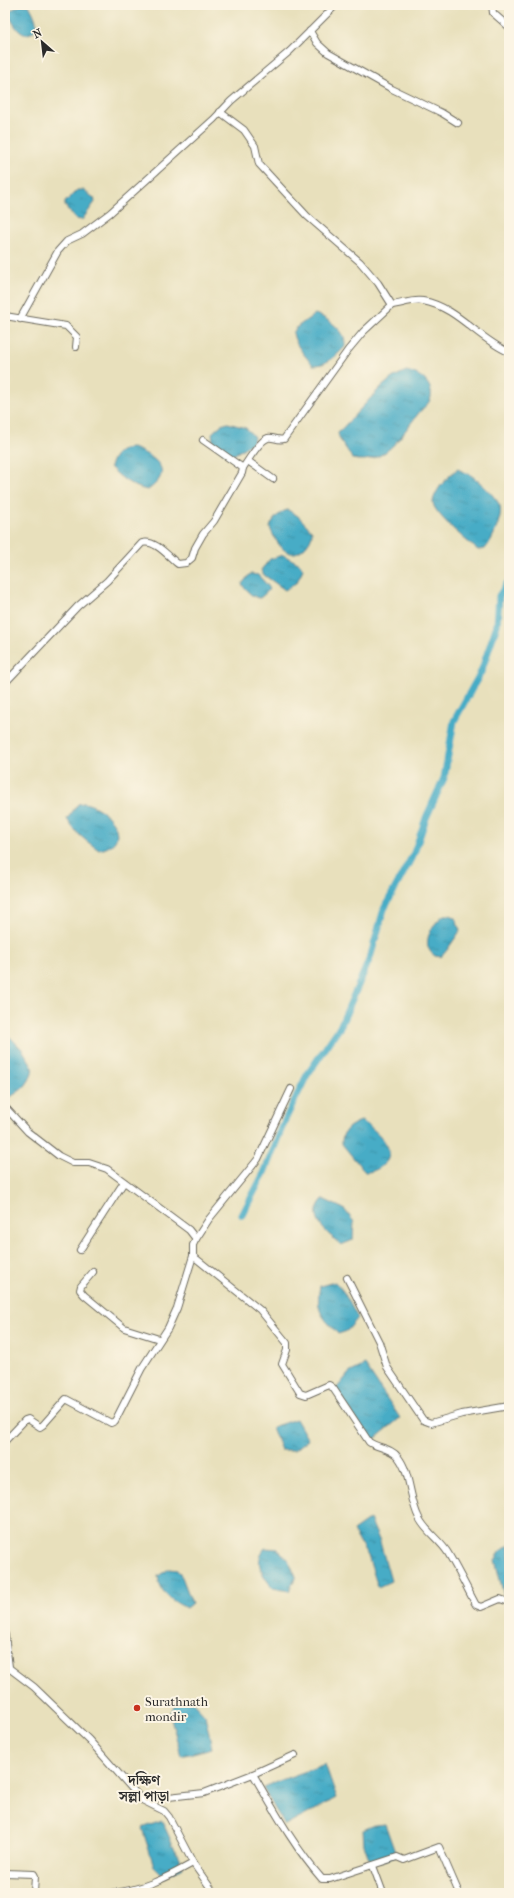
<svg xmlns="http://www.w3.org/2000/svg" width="514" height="1898" viewBox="0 0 514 1898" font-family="'IM FELL French Canon','Noto Serif Bengali',serif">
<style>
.water{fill:url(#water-ripples);stroke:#396c78}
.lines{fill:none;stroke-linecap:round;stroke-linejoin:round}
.canal{stroke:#47acc6;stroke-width:7}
.street-casing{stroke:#6d6a5e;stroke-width:8}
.street{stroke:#fff;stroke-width:6}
.poi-dot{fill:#c8321e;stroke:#fcf5e5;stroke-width:1.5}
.labels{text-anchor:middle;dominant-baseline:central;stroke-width:4;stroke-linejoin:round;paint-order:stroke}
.poi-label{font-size:13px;fill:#2b2b2b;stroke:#fcf5e5;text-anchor:start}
.neighbourhood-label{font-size:14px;font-weight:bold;fill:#2b2b2b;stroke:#fcf5e5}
</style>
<defs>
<pattern id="water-ripples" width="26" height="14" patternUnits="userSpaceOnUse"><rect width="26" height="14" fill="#47acc6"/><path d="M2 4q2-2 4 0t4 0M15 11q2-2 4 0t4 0" fill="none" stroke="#3b8ca1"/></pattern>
</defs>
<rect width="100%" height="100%" fill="#fcf5e5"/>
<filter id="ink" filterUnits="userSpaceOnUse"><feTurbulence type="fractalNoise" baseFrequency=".025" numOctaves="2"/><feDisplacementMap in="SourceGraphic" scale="8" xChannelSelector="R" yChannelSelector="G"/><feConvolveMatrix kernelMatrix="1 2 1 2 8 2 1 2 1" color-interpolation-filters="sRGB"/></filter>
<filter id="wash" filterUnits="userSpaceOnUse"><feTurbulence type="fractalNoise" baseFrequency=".012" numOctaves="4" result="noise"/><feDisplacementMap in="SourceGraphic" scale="16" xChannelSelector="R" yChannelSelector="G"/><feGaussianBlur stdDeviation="0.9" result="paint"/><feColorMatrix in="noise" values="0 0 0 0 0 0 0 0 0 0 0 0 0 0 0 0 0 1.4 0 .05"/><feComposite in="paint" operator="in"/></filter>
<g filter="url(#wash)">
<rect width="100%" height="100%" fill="#e8e0bc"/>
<g class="water">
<path d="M 21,5 L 29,5 C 33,13 42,27 31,33 C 28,34 25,35 22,33 C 15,29 11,18 7,12 Z"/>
<polygon points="77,190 83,190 94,198 95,202 82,220 76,219 65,206 65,202"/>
<path d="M 315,314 C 325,317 340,327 344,337 C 345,339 345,344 345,347 C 336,356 326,366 313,365 C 305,356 295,345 293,333 L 297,327 Z"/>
<path d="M 406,371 C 418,373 433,382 431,397 C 430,404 422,408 418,414 C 400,436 386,466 352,459 C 349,450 339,442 338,433 L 379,389 L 392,378 Z"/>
<polygon points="228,423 246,428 254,437 253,442 232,456 226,455 213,443 212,433 221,425"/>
<path d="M 133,448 C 155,457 176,470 148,490 C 134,488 119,477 110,467 C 113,455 120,448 133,448 Z"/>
<path d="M 458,469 C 463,472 468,473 472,476 C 479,481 498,499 500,506 C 503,517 492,541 485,549 L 478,550 C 468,542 435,515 433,503 C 433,497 438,489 442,484 C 447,479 452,472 458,469 Z"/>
<path d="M 288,510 L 298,516 L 312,531 C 312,538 310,541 305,547 C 288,564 276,542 270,528 C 271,521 280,511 288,510 Z"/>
<polygon points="283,555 300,564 303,569 297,582 285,590 264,575 261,570 270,559"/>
<path d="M 250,574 L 258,575 L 269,587 L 268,591 L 260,598 C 253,598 245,590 242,584 Z"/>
<path d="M 83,803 C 106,805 137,842 99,850 C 86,841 75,833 67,819 L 78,804 Z"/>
<path d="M 444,915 L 450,915 L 456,919 L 460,931 L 447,950 L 441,957 L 435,956 C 419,945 432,924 444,915 Z"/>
<path d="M 5,1032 L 22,1049 L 33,1067 C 31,1082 24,1089 10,1097 L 5,1093 Z"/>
<path d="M 361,1121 C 374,1128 402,1151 382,1166 C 376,1170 372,1172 365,1172 L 342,1144 C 341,1131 350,1125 361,1121 Z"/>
<path d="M 323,1199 L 344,1209 L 354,1222 L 353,1240 L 341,1245 C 327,1232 306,1219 323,1199 Z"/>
<path d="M 335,1282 L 343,1291 L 358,1318 L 347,1331 L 338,1334 C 322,1316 315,1312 320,1286 Z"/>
<polygon points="365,1365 400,1418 371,1442 336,1389 349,1373"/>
<polygon points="296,1419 308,1440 294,1450 281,1450 272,1427"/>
<polygon points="370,1519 380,1542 391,1581 378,1587 368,1556 353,1531"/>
<polygon points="509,1545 509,1595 504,1596 495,1560 501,1551"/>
<path d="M 265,1548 L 278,1549 L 288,1560 L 296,1576 L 289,1591 L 273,1588 C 263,1576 253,1562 265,1548 Z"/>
<path d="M 169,1569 L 177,1570 L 182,1577 L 192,1603 L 186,1608 C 170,1599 161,1595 158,1576 Z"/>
<polygon points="184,1702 193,1702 205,1715 212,1748 181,1756 170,1714 176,1704"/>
<polygon points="325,1764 337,1798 285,1826 263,1788 265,1786"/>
<polygon points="162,1821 183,1867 165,1877 154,1866 142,1828"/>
<polygon points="385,1824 396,1855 382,1862 370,1861 364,1845 363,1830 375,1825"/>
</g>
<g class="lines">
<polyline class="canal" points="242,1215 264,1173 285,1120 307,1075 340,1027 370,958 384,909 414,853 426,818 444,778 454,721 481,672 497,625 499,596 509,581"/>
</g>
</g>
<g filter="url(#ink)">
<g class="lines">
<defs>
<g id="street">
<polyline points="492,5 493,13 509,27"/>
<polyline points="310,31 317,43 328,53 392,89 442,113 458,123"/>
<path d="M 392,305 C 401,304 414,299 423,301 C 457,307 478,339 509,352"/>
<polyline points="5,316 66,326 77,337 76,347"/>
<polyline points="20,319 58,251 67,241 82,234 110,213 214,119 231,101 290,51 336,5"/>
<polyline points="203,440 243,468"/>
<polyline points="248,461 273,479"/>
<path d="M 5,683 L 78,606 L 107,581 L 142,543 C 155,539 169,557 178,564 L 186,563 L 192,558 L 195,548 L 203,534 L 214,521 L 242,473 L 243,468 C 248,460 260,440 268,438 C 274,437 278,441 284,439 L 348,350 L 363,332 L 392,305 L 378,283 L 360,262 L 307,216 L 259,164 L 255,146 L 244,130 L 220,112"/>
<path d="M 5,1107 L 28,1132 L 59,1156 L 73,1163 L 89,1163 L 107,1169 L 189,1230 L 196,1239 L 193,1245 L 193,1256 L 260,1310 L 287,1343 L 287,1350 L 282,1364 L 300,1393 L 306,1395 L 329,1385 L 333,1388 L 369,1442 C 377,1448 392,1448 398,1457 C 411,1473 409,1499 419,1518 C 426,1532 440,1540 448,1553 C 458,1570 467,1588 476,1605 L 481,1607 L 500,1599 L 509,1602"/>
<polyline points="196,1239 209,1219 258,1159 291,1089"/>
<polyline points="80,1250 124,1182"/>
<polyline points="93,1272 81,1286 80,1290 84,1295 124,1328 159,1339"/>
<polyline points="347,1278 379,1342 387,1367 423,1420 431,1423 462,1414 509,1406"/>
<polyline points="5,1441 25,1420 28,1419 40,1427 43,1425 66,1399 111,1423 115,1421 142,1368 168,1328 177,1308 193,1256"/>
<polyline points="5,1635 9,1667"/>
<polyline points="5,1665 34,1687 89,1740 142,1800 164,1811 169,1817 193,1863 214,1893"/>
<polyline points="253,1774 295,1755"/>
<path d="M 142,1800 L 204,1793 L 253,1774 C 274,1810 294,1847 322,1879 L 330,1879 L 397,1857 L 404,1860 L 439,1847 L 459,1893"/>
<polyline points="373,1866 383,1893"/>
<polyline points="5,1873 34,1874 35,1876 34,1893"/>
<path d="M 110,1893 C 141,1891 166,1878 193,1863"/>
</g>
</defs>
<use href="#street" class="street-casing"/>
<use href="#street" class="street"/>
</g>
</g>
<circle class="poi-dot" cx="137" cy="1708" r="4"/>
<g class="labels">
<g class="poi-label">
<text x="145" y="1701">Surathnath<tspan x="145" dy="15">mondir</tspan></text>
</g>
<g class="neighbourhood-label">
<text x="144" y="1780">দক্ষিণ<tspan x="144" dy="16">সল্লা পাড়া</tspan></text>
</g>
</g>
<rect width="514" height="1898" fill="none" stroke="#fcf5e5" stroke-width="20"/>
<g transform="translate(42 42) rotate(332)" stroke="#fcf5e5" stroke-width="3" paint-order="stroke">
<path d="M0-3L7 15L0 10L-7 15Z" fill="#2b2b2b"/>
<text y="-6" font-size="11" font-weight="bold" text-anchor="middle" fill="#2b2b2b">N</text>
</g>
</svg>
